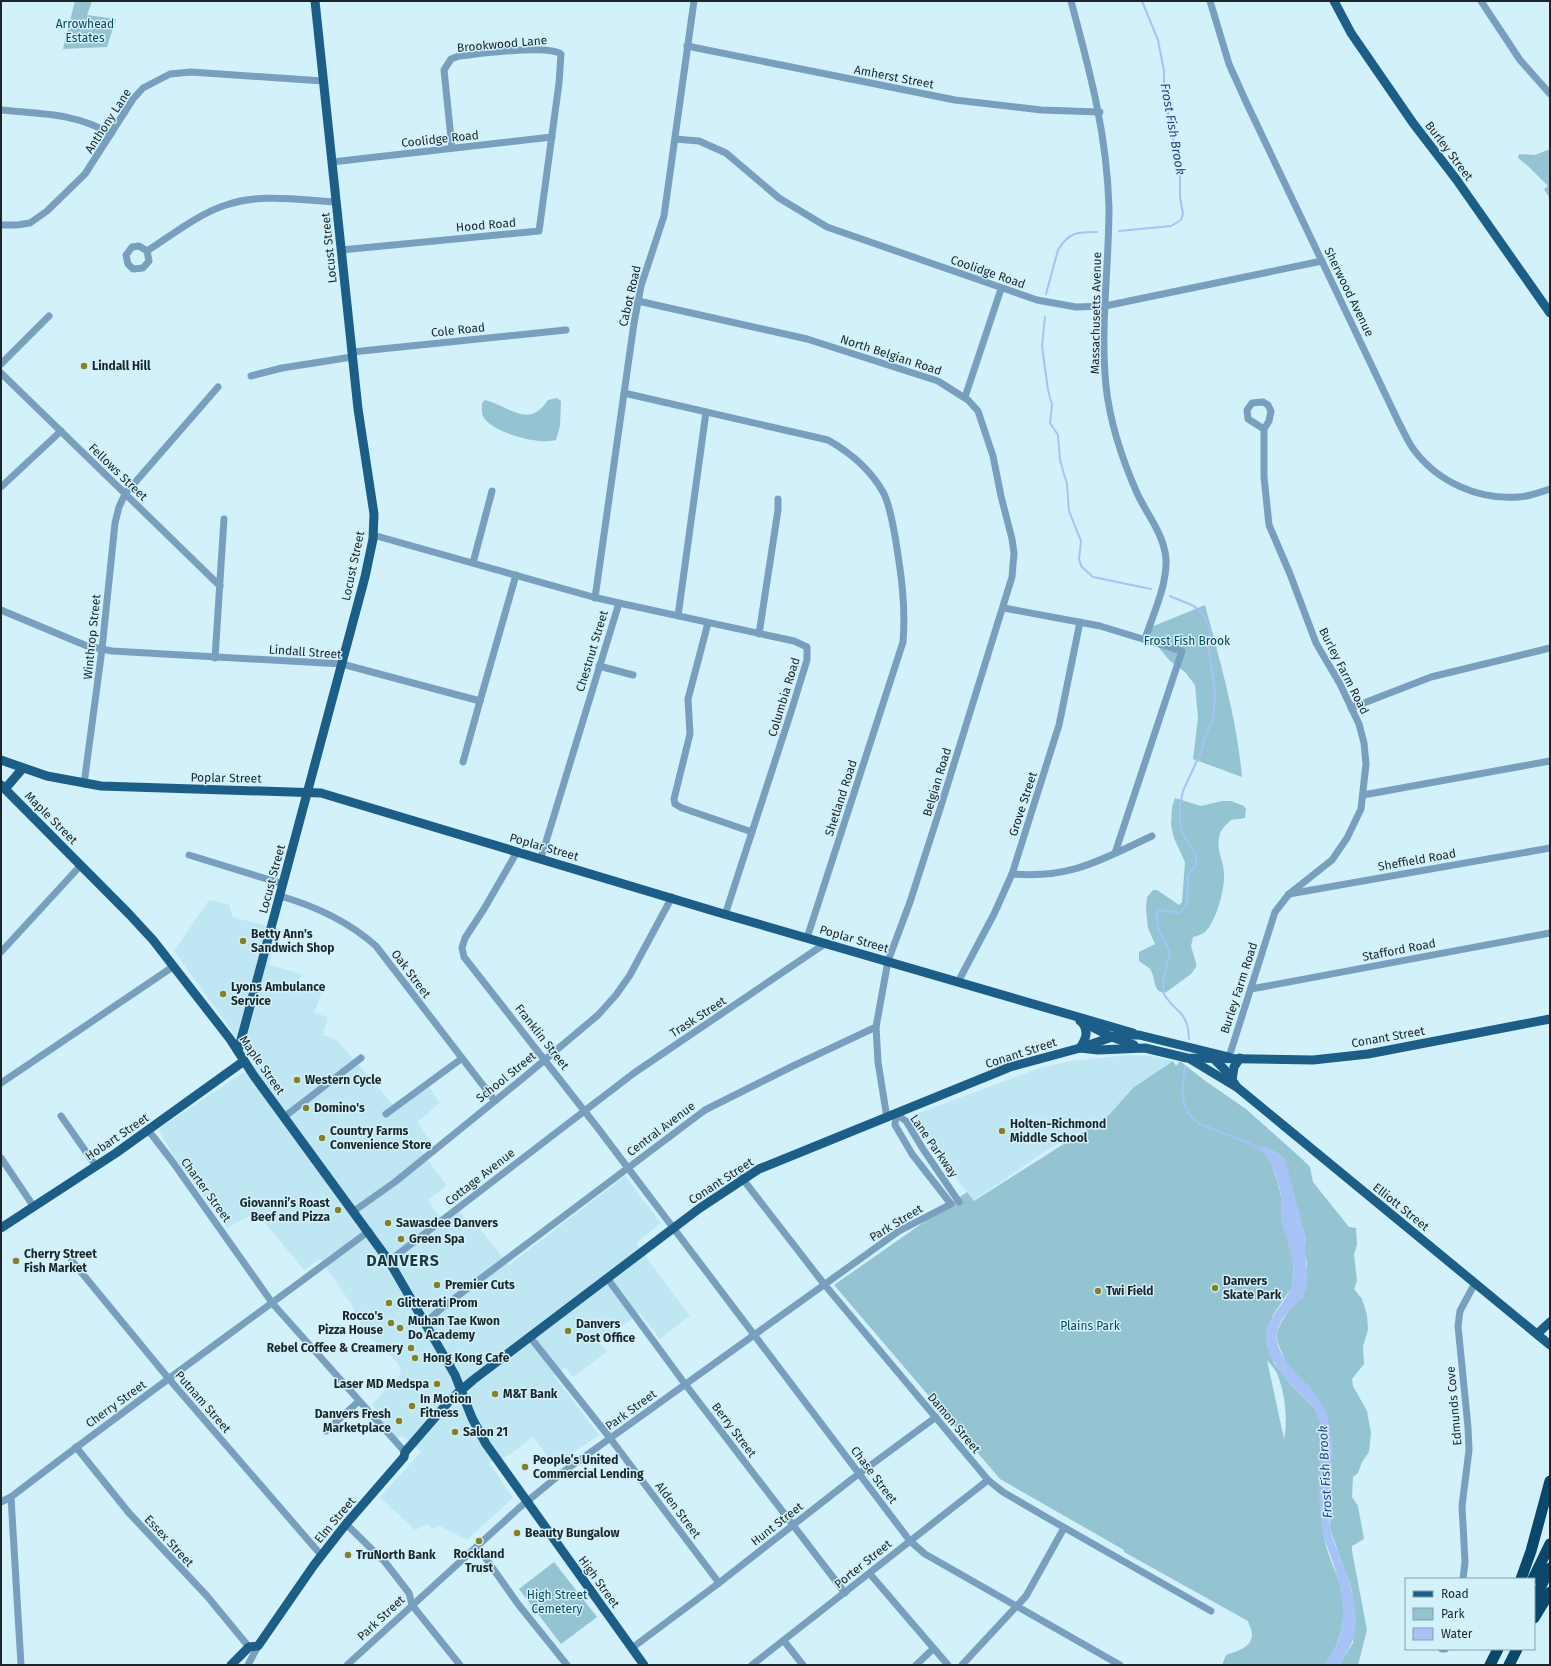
<svg xmlns="http://www.w3.org/2000/svg" width="1551" height="1666" viewBox="0 0 1551 1666" font-family="'Fira Sans',sans-serif">
<style>
.built{fill:#bfe7f3}
.green{fill:#94c3d2;fill-rule:evenodd}
.water{fill:#a7c2f5}
.lines{fill:none;stroke-linecap:round;stroke-linejoin:round}
.stream{stroke:#a7c2f5;stroke-width:2}
.minor{stroke:#78a0be;stroke-width:7}
.major{stroke:#1c5e88;stroke-width:9}
.highway{stroke:#0a476a;stroke-width:11}
.poi-dot{fill:#848129;stroke:#d2f1fb;stroke-width:1.5}
.labels{text-anchor:middle;dominant-baseline:central;stroke-width:3;stroke-linejoin:round;paint-order:stroke}
.park-label{font-size:12px;fill:#094a59;stroke:#d2f1fb}
.street-label{font-size:12px;fill:#1b262a;stroke:#d2f1fb}
.poi-label{font-size:12px;font-weight:bold;fill:#1b262a;stroke:#d2f1fb;text-anchor:start}
.water-label{font-size:13px;font-style:italic;fill:#2b4885;stroke:#d2f1fb}
.district-label{font-size:16px;font-weight:bold;letter-spacing:1px;fill:#1c373e;stroke:#d2f1fb}
</style>
<rect width="100%" height="100%" fill="#d2f1fb"/>
<g class="built">
<polygon points="209,900 229,904 233,917 278,929 269,965 302,974 298,984 322,991 314,1013 328,1017 323,1035 337,1040 395,1107 427,1084 440,1103 417,1122 431,1142 421,1151 447,1186 428,1200 440,1217 444,1219 459,1210 472,1229 475,1223 509,1265 625,1176 661,1223 636,1243 690,1316 660,1339 640,1313 600,1343 607,1352 573,1377 565,1367 554,1376 599,1435 554,1466 533,1437 509,1455 489,1463 513,1498 467,1540 440,1526 432,1529 428,1524 415,1530 380,1497 421,1452 405,1438 401,1436 395,1439 372,1404 399,1376 401,1369 395,1360 364,1332 352,1305 320,1259 304,1270 256,1212 227,1228 177,1161 159,1131 160,1128 256,1064 174,951"/>
<polygon points="1129,1055 1149,1056 1173,1061 1134,1087 1108,1116 1050,1148 973,1201 916,1123 916,1119 919,1113 1039,1068 1070,1061"/>
</g>
<g class="green">
<polygon points="75,1 92,1 87,15 116,19 107,47 63,49"/>
<polygon points="1550,149 1550,199 1544,189 1548,186 1527,165 1518,158 1519,154 1535,155"/>
<path d="M 557,398 L 561,401 L 560,426 L 556,440 C 539,445 494,433 484,418 C 481,413 482,408 482,403 L 485,400 C 510,406 528,430 548,400 Z"/>
<path d="M 1205,605 C 1220,661 1237,719 1242,777 L 1193,759 L 1198,718 L 1195,685 L 1185,672 L 1170,661 L 1144,630 Z"/>
<path d="M 1175,798 L 1201,806 L 1222,801 L 1231,801 L 1244,806 L 1246,809 L 1245,818 L 1231,820 C 1227,824 1221,829 1220,834 C 1215,849 1224,860 1224,874 C 1225,889 1216,922 1205,932 C 1201,935 1197,936 1193,937 L 1191,946 L 1196,963 L 1196,967 L 1191,974 L 1165,993 C 1152,992 1156,977 1150,969 C 1148,966 1142,964 1139,961 L 1139,952 L 1155,944 L 1148,928 L 1146,910 L 1147,897 L 1153,890 L 1157,890 L 1179,905 L 1182,902 L 1185,862 L 1174,838 L 1171,825 L 1172,807 Z"/>
<path d="M 1173,1061 L 1176,1066 L 1180,1061 L 1204,1080 L 1246,1109 L 1301,1158 L 1310,1167 L 1313,1182 L 1349,1227 L 1356,1228 L 1357,1245 L 1354,1254 L 1357,1281 L 1354,1289 L 1362,1299 L 1367,1315 L 1368,1330 L 1363,1346 L 1364,1364 L 1352,1379 L 1353,1386 L 1367,1411 L 1371,1433 L 1369,1452 L 1362,1462 L 1358,1473 L 1353,1477 L 1352,1497 L 1358,1506 L 1364,1539 L 1352,1546 L 1352,1551 L 1367,1630 L 1358,1665 L 1339,1665 L 1353,1643 L 1353,1597 L 1351,1587 L 1330,1529 L 1332,1464 L 1329,1424 L 1310,1388 L 1287,1365 L 1277,1341 L 1277,1331 L 1282,1321 L 1290,1308 L 1303,1297 L 1307,1264 L 1304,1250 L 1306,1240 L 1284,1158 L 1267,1147 L 1261,1149 L 1269,1157 L 1278,1183 L 1282,1200 L 1281,1218 L 1294,1263 L 1292,1287 L 1273,1315 L 1266,1333 L 1267,1346 L 1274,1363 L 1290,1384 L 1315,1409 L 1320,1422 C 1321,1460 1321,1498 1324,1535 C 1326,1550 1332,1563 1337,1576 C 1348,1606 1345,1641 1324,1665 L 1222,1665 L 1226,1655 C 1237,1651 1252,1648 1252,1634 C 1252,1629 1249,1625 1248,1621 L 1124,1552 L 1124,1550 L 1000,1479 L 834,1285 L 967,1192 L 974,1201 L 1108,1116 L 1134,1087 ZM 1267,1360 C 1271,1365 1276,1370 1278,1376 C 1285,1394 1288,1420 1284,1439 Z"/>
<polygon points="554,1562 597,1617 561,1644 519,1589"/>
</g>
<path class="water" d="M 1259,1145 L 1267,1147 L 1285,1159 L 1306,1240 C 1302,1258 1313,1278 1303,1296 C 1300,1300 1295,1304 1292,1307 C 1284,1315 1274,1329 1277,1342 C 1284,1369 1310,1381 1322,1405 C 1342,1441 1326,1489 1330,1528 C 1331,1537 1337,1548 1340,1557 C 1348,1577 1356,1599 1356,1621 C 1356,1639 1348,1651 1339,1665 L 1324,1665 C 1346,1640 1346,1610 1338,1579 C 1333,1559 1323,1541 1321,1520 C 1317,1488 1321,1455 1320,1422 C 1313,1403 1304,1399 1291,1385 C 1283,1377 1270,1357 1267,1347 C 1260,1321 1284,1308 1291,1287 C 1299,1264 1286,1242 1281,1219 C 1280,1214 1282,1207 1282,1201 C 1281,1187 1271,1155 1258,1148 Z"/>
<g class="lines">
<g class="stream">
<polyline points="1119,231 1171,226 1181,220 1183,214 1180,197 1180,165 1175,149 1164,93 1164,71 1158,40 1142,1"/>
<path d="M 1046,294 L 1058,250 C 1069,232 1077,232 1097,232"/>
<polyline points="1045,317 1042,346 1048,390 1052,405 1050,423 1058,435 1060,460 1067,484 1069,511 1081,541 1079,559 1081,566 1093,577 1151,589"/>
<path d="M 1170,596 L 1194,606 L 1204,615 L 1210,631 L 1208,647 L 1215,689 L 1213,720 L 1207,732 L 1201,752 L 1183,791 L 1180,805 L 1180,824 L 1182,832 L 1196,856 L 1196,865 L 1188,875 L 1187,904 L 1180,913 L 1160,910 L 1156,914 L 1159,931 L 1170,953 L 1163,981 L 1164,994 C 1176,1014 1188,1010 1189,1039"/>
<path d="M 1185,1066 C 1182,1089 1178,1110 1200,1124 L 1251,1144 L 1265,1153"/>
</g>
<g class="minor">
<path d="M 1071,1 C 1090,72 1107,134 1109,208 C 1109,267 1100,327 1106,386 C 1110,423 1122,459 1137,493 C 1147,515 1164,534 1166,559 C 1167,586 1153,614 1145,639"/>
<path d="M 1210,1 L 1229,64 L 1247,104 L 1399,423 C 1404,432 1408,442 1414,450 C 1438,482 1478,500 1518,497 C 1528,497 1540,492 1550,489"/>
<polyline points="1481,1 1520,60 1550,94"/>
<polyline points="687,46 955,100 1041,110 1100,112"/>
<path d="M 1,110 C 41,114 76,113 111,134"/>
<polyline points="675,139 699,141 726,153 779,198 827,227 1037,300 1076,307 1105,306 1322,261"/>
<polyline points="332,162 552,137"/>
<polyline points="2,225 17,225 30,223 47,211 85,174 133,99 143,88 170,74 191,72 323,81"/>
<path d="M 341,250 L 539,231 L 559,83 L 561,54 C 547,44 479,54 459,56 L 451,59 L 444,70 L 452,148"/>
<path d="M 147,251 L 149,261 L 143,268 L 133,269 L 128,264 L 126,255 L 132,247 L 139,246 L 147,251 C 172,235 198,214 226,205 C 260,193 301,200 336,202"/>
<polyline points="352,352 566,330"/>
<polyline points="1,364 49,316"/>
<polyline points="1,373 220,586"/>
<polyline points="251,376 282,368 352,357"/>
<path d="M 624,393 L 828,440 C 851,453 870,469 883,492 C 890,505 892,521 895,536 C 901,572 906,606 903,642 L 807,938"/>
<polyline points="965,397 1001,289"/>
<polyline points="1,487 61,431"/>
<polyline points="373,535 593,597 619,603 541,858"/>
<polyline points="473,563 492,491"/>
<polyline points="595,598 634,323 641,286 664,216 694,1"/>
<polyline points="619,603 794,641 807,647 807,660 790,715 725,915"/>
<polyline points="1004,608 1100,626 1182,651 1115,853"/>
<polyline points="1,610 87,646 112,651 342,664 480,701 516,575"/>
<polyline points="678,616 706,412"/>
<polyline points="708,623 688,699 690,734 674,799 675,804 682,808 752,832"/>
<polyline points="759,634 778,510 778,499"/>
<polyline points="215,658 224,519"/>
<polyline points="599,666 633,675"/>
<polyline points="1351,708 1431,677 1550,648"/>
<polyline points="463,762 480,701"/>
<polyline points="84,784 102,649 115,523 119,507 125,494 218,387"/>
<polyline points="1363,795 1550,761"/>
<polyline points="517,852 484,909 465,938 462,948 464,957 597,1127 910,1541 925,1554 1120,1665"/>
<polyline points="189,855 283,884"/>
<path d="M 1012,874 C 1070,879 1101,860 1152,836"/>
<polyline points="1289,894 1550,848"/>
<path d="M 280,896 C 315,906 349,922 376,946 L 495,1101"/>
<polyline points="1,952 81,865"/>
<polyline points="958,982 994,914 1012,874 1059,725 1080,622"/>
<polyline points="1251,989 1550,933"/>
<polyline points="876,1027 878,1062 887,1118"/>
<polyline points="1229,1057 1275,912 1289,894 1332,860 1347,838 1361,809 1366,764 1364,743 1359,724 1340,684 1316,643 1290,574 1269,525 1264,477 1264,429 1269,421 1271,411 1268,405 1263,402 1252,403 1247,410 1248,419 1264,429"/>
<polyline points="1,1083 174,966"/>
<polyline points="386,1114 461,1059"/>
<polyline points="61,1116 96,1166"/>
<polyline points="284,1117 361,1058"/>
<polyline points="147,1131 152,1135 172,1161 273,1304 405,1452"/>
<polyline points="1,1158 34,1207"/>
<polyline points="742,1178 824,1284 988,1480 1003,1492 1051,1520 1211,1611"/>
<polyline points="354,1211 395,1182 522,1079 598,1015 616,995 630,975 672,897"/>
<polyline points="72,1261 169,1379 321,1555"/>
<polyline points="389,1261 634,1073 826,943"/>
<polyline points="607,1278 685,1384 845,1593"/>
<polyline points="426,1322 443,1307 705,1110 793,1066 876,1027 888,961 910,902 940,809 1012,577 1014,553 1012,539 1001,496 993,456 978,411 968,400 938,381 807,339 638,301"/>
<polyline points="530,1337 610,1438 719,1583"/>
<polyline points="326,1431 359,1401"/>
<polyline points="76,1447 129,1513 207,1596 249,1647"/>
<polyline points="1,1502 11,1497"/>
<polyline points="346,1524 385,1562 409,1593 412,1605 460,1665"/>
<polyline points="477,1546 518,1604 567,1665"/>
<polyline points="870,1574 948,1665"/>
<polyline points="1463,1579 1465,1562 1462,1506 1469,1450 1468,1427 1458,1326 1460,1311 1475,1283"/>
<polyline points="784,1641 803,1665"/>
<polyline points="632,1648 719,1583 852,1479 936,1417"/>
<polyline points="1442,1649 1445,1649"/>
<path d="M 21,1665 L 11,1497 C 129,1406 250,1320 369,1231"/>
<polyline points="248,1665 258,1646"/>
<polyline points="347,1665 519,1508 563,1472 899,1231 951,1204 912,1154 895,1125 896,1114 906,1121 923,1149 959,1202"/>
<polyline points="752,1665 988,1480"/>
<polyline points="916,1665 933,1649"/>
<polyline points="962,1665 1026,1596 1064,1528"/>
</g>
<g class="major">
<polyline points="1334,1 1351,33 1413,123 1456,179 1550,313"/>
<polyline points="1,760 47,776 101,786 321,793 717,912 1133,1033"/>
<polyline points="1,785 129,914 153,940 230,1039 254,1076 389,1261 455,1375 472,1418 486,1444 644,1665"/>
<polyline points="5,789 23,768"/>
<polyline points="1080,1021 1112,1037 1134,1045"/>
<polyline points="1080,1048 1098,1050 1145,1048 1187,1058 1313,1060 1368,1054 1550,1019"/>
<path d="M 1080,1048 C 1086,1039 1089,1032 1082,1022"/>
<polyline points="238,1051 365,577 373,539 374,514 358,409 315,1"/>
<polyline points="1211,1056 1225,1070 1237,1087"/>
<polyline points="1190,1059 1238,1088 1550,1345"/>
<polyline points="1232,1080 1234,1067 1240,1058"/>
<polyline points="1,1228 116,1153 244,1061"/>
<polyline points="1537,1334 1550,1322"/>
<polyline points="231,1665 249,1647 258,1646 314,1565 346,1524 404,1457 405,1452 451,1399 473,1380 700,1208 759,1169 1010,1067 1080,1048 1112,1037 1123,1035 1139,1035 1229,1057"/>
</g>
<g class="highway">
<polyline points="1521,1579 1531,1551 1550,1481"/>
<polyline points="1533,1579 1550,1544"/>
<polyline points="1534,1600 1550,1568"/>
<polyline points="1534,1618 1550,1592"/>
<polyline points="1490,1665 1498,1649"/>
<polyline points="1509,1665 1517,1649"/>
</g>
</g>
<g class="poi-dot">
<circle cx="84" cy="366" r="4"/>
<circle cx="243" cy="941" r="4"/>
<circle cx="223" cy="994" r="4"/>
<circle cx="297" cy="1080" r="4"/>
<circle cx="306" cy="1108" r="4"/>
<circle cx="1002" cy="1131" r="4"/>
<circle cx="322" cy="1138" r="4"/>
<circle cx="338" cy="1210" r="4"/>
<circle cx="388" cy="1223" r="4"/>
<circle cx="401" cy="1239" r="4"/>
<circle cx="16" cy="1261" r="4"/>
<circle cx="437" cy="1285" r="4"/>
<circle cx="1215" cy="1288" r="4"/>
<circle cx="1098" cy="1291" r="4"/>
<circle cx="389" cy="1303" r="4"/>
<circle cx="391" cy="1323" r="4"/>
<circle cx="400" cy="1328" r="4"/>
<circle cx="568" cy="1331" r="4"/>
<circle cx="411" cy="1348" r="4"/>
<circle cx="415" cy="1358" r="4"/>
<circle cx="437" cy="1384" r="4"/>
<circle cx="495" cy="1394" r="4"/>
<circle cx="412" cy="1406" r="4"/>
<circle cx="399" cy="1421" r="4"/>
<circle cx="455" cy="1432" r="4"/>
<circle cx="525" cy="1467" r="4"/>
<circle cx="517" cy="1533" r="4"/>
<circle cx="479" cy="1541" r="4"/>
<circle cx="348" cy="1555" r="4"/>
</g>
<g class="labels">
<g class="park-label">
<text x="85" y="24">Arrowhead<tspan x="85" dy="14">Estates</tspan></text>
<text x="1187" y="641">Frost Fish Brook</text>
<text x="1090" y="1326">Plains Park</text>
<text x="557" y="1595">High Street<tspan x="557" dy="14">Cemetery</tspan></text>
</g>
<g class="street-label">
<text transform="translate(502 44) rotate(-5)">Brookwood Lane</text>
<text transform="translate(894 77) rotate(11)">Amherst Street</text>
<text transform="translate(108 121) rotate(-57)">Anthony Lane</text>
<text transform="translate(440 139) rotate(-6)">Coolidge Road</text>
<text transform="translate(1449 151) rotate(53)">Burley Street</text>
<text transform="translate(486 225) rotate(-5)">Hood Road</text>
<text transform="translate(329 248) rotate(-96)">Locust Street</text>
<text transform="translate(988 272) rotate(19)">Coolidge Road</text>
<text transform="translate(1349 292) rotate(64)">Sherwood Avenue</text>
<text transform="translate(630 296) rotate(-77)">Cabot Road</text>
<text transform="translate(1096 313) rotate(-89)">Massachusetts Avenue</text>
<text transform="translate(458 330) rotate(-6)">Cole Road</text>
<text transform="translate(891 355) rotate(18)">North Belgian Road</text>
<text transform="translate(118 472) rotate(44)">Fellows Street</text>
<text transform="translate(353 566) rotate(-78)">Locust Street</text>
<text transform="translate(92 637) rotate(-84)">Winthrop Street</text>
<text transform="translate(592 651) rotate(-73)">Chestnut Street</text>
<text transform="translate(305 652) rotate(4)">Lindall Street</text>
<text transform="translate(1344 671) rotate(63)">Burley Farm Road</text>
<text transform="translate(784 697) rotate(-73)">Columbia Road</text>
<text transform="translate(226 778) rotate(1)">Poplar Street</text>
<text transform="translate(937 782) rotate(-73)">Belgian Road</text>
<text transform="translate(841 798) rotate(-72)">Shetland Road</text>
<text transform="translate(1023 804) rotate(-72)">Grove Street</text>
<text transform="translate(51 818) rotate(45)">Maple Street</text>
<text transform="translate(544 847) rotate(16)">Poplar Street</text>
<text transform="translate(1417 860) rotate(-10)">Sheffield Road</text>
<text transform="translate(272 879) rotate(-75)">Locust Street</text>
<text transform="translate(854 939) rotate(16)">Poplar Street</text>
<text transform="translate(1399 950) rotate(-11)">Stafford Road</text>
<text transform="translate(411 974) rotate(53)">Oak Street</text>
<text transform="translate(1239 988) rotate(-72)">Burley Farm Road</text>
<text transform="translate(698 1017) rotate(-33)">Trask Street</text>
<text transform="translate(542 1037) rotate(52)">Franklin Street</text>
<text transform="translate(1388 1037) rotate(-10)">Conant Street</text>
<text transform="translate(1021 1053) rotate(-18)">Conant Street</text>
<text transform="translate(262 1065) rotate(55)">Maple Street</text>
<text transform="translate(506 1077) rotate(-39)">School Street</text>
<text transform="translate(661 1129) rotate(-37)">Central Avenue</text>
<text transform="translate(117 1137) rotate(-34)">Hobart Street</text>
<text transform="translate(934 1146) rotate(55)">Lane Parkway</text>
<text transform="translate(480 1177) rotate(-38)">Cottage Avenue</text>
<text transform="translate(721 1181) rotate(-33)">Conant Street</text>
<text transform="translate(206 1190) rotate(54)">Charter Street</text>
<text transform="translate(1401 1207) rotate(39)">Elliott Street</text>
<text transform="translate(896 1223) rotate(-31)">Park Street</text>
<text transform="translate(203 1402) rotate(49)">Putnam Street</text>
<text transform="translate(116 1404) rotate(-36)">Cherry Street</text>
<text transform="translate(1454 1406) rotate(-95)">Edmunds Cove</text>
<text transform="translate(631 1410) rotate(-36)">Park Street</text>
<text transform="translate(954 1423) rotate(50)">Damon Street</text>
<text transform="translate(734 1430) rotate(53)">Berry Street</text>
<text transform="translate(874 1475) rotate(53)">Chase Street</text>
<text transform="translate(678 1510) rotate(53)">Alden Street</text>
<text transform="translate(335 1520) rotate(-50)">Elm Street</text>
<text transform="translate(777 1524) rotate(-38)">Hunt Street</text>
<text transform="translate(169 1541) rotate(47)">Essex Street</text>
<text transform="translate(863 1564) rotate(-39)">Porter Street</text>
<text transform="translate(599 1582) rotate(54)">High Street</text>
<text transform="translate(381 1618) rotate(-43)">Park Street</text>
</g>
<g class="poi-label">
<text x="92" y="366">Lindall Hill</text>
<text x="251" y="934">Betty Ann's<tspan x="251" dy="14">Sandwich Shop</tspan></text>
<text x="231" y="987">Lyons Ambulance<tspan x="231" dy="14">Service</tspan></text>
<text x="305" y="1080">Western Cycle</text>
<text x="314" y="1108">Domino's</text>
<text x="1010" y="1124">Holten-Richmond<tspan x="1010" dy="14">Middle School</tspan></text>
<text x="330" y="1131">Country Farms<tspan x="330" dy="14">Convenience Store</tspan></text>
<text x="330" y="1203" text-anchor="end">Giovanni’s Roast<tspan x="330" dy="14">Beef and Pizza</tspan></text>
<text x="396" y="1223">Sawasdee Danvers</text>
<text x="409" y="1239">Green Spa</text>
<text x="24" y="1254">Cherry Street<tspan x="24" dy="14">Fish Market</tspan></text>
<text x="1223" y="1281">Danvers<tspan x="1223" dy="14">Skate Park</tspan></text>
<text x="445" y="1285">Premier Cuts</text>
<text x="1106" y="1291">Twi Field</text>
<text x="397" y="1303">Glitterati Prom</text>
<text x="383" y="1316" text-anchor="end">Rocco's<tspan x="383" dy="14">Pizza House</tspan></text>
<text x="408" y="1321">Muhan Tae Kwon<tspan x="408" dy="14">Do Academy</tspan></text>
<text x="576" y="1324">Danvers<tspan x="576" dy="14">Post Office</tspan></text>
<text x="403" y="1348" text-anchor="end">Rebel Coffee &amp; Creamery</text>
<text x="423" y="1358">Hong Kong Cafe</text>
<text x="429" y="1384" text-anchor="end">Laser MD Medspa</text>
<text x="503" y="1394">M&amp;T Bank</text>
<text x="420" y="1399">In Motion<tspan x="420" dy="14">Fitness</tspan></text>
<text x="391" y="1414" text-anchor="end">Danvers Fresh<tspan x="391" dy="14">Marketplace</tspan></text>
<text x="463" y="1432">Salon 21</text>
<text x="533" y="1460">People’s United<tspan x="533" dy="14">Commercial Lending</tspan></text>
<text x="525" y="1533">Beauty Bungalow</text>
<text x="479" y="1554" text-anchor="middle">Rockland<tspan x="479" dy="14">Trust</tspan></text>
<text x="356" y="1555">TruNorth Bank</text>
</g>
<g class="water-label">
<text transform="translate(1173 129) rotate(80)">Frost Fish Brook</text>
<text transform="translate(1325 1472) rotate(-93)">Frost Fish Brook</text>
</g>
<g class="district-label">
<text x="403" y="1260">DANVERS</text>
</g>
</g>
<rect width="1551" height="1666" fill="none" stroke="#1b262a" stroke-width="4"/>
<rect x="1405" y="1578" width="130" height="72" fill="#d2f1fb" stroke="#89a0a7"/>
<rect x="1413" y="1591" width="20" height="6" fill="#1c5e88" stroke="#89a0a7"/>
<text x="1441" y="1598" font-size="12" fill="#1b262a">Road</text>
<rect x="1413" y="1608" width="20" height="12" fill="#94c3d2" stroke="#89a0a7"/>
<text x="1441" y="1618" font-size="12" fill="#1b262a">Park</text>
<rect x="1413" y="1628" width="20" height="12" fill="#a7c2f5" stroke="#89a0a7"/>
<text x="1441" y="1638" font-size="12" fill="#1b262a">Water</text>
</svg>
